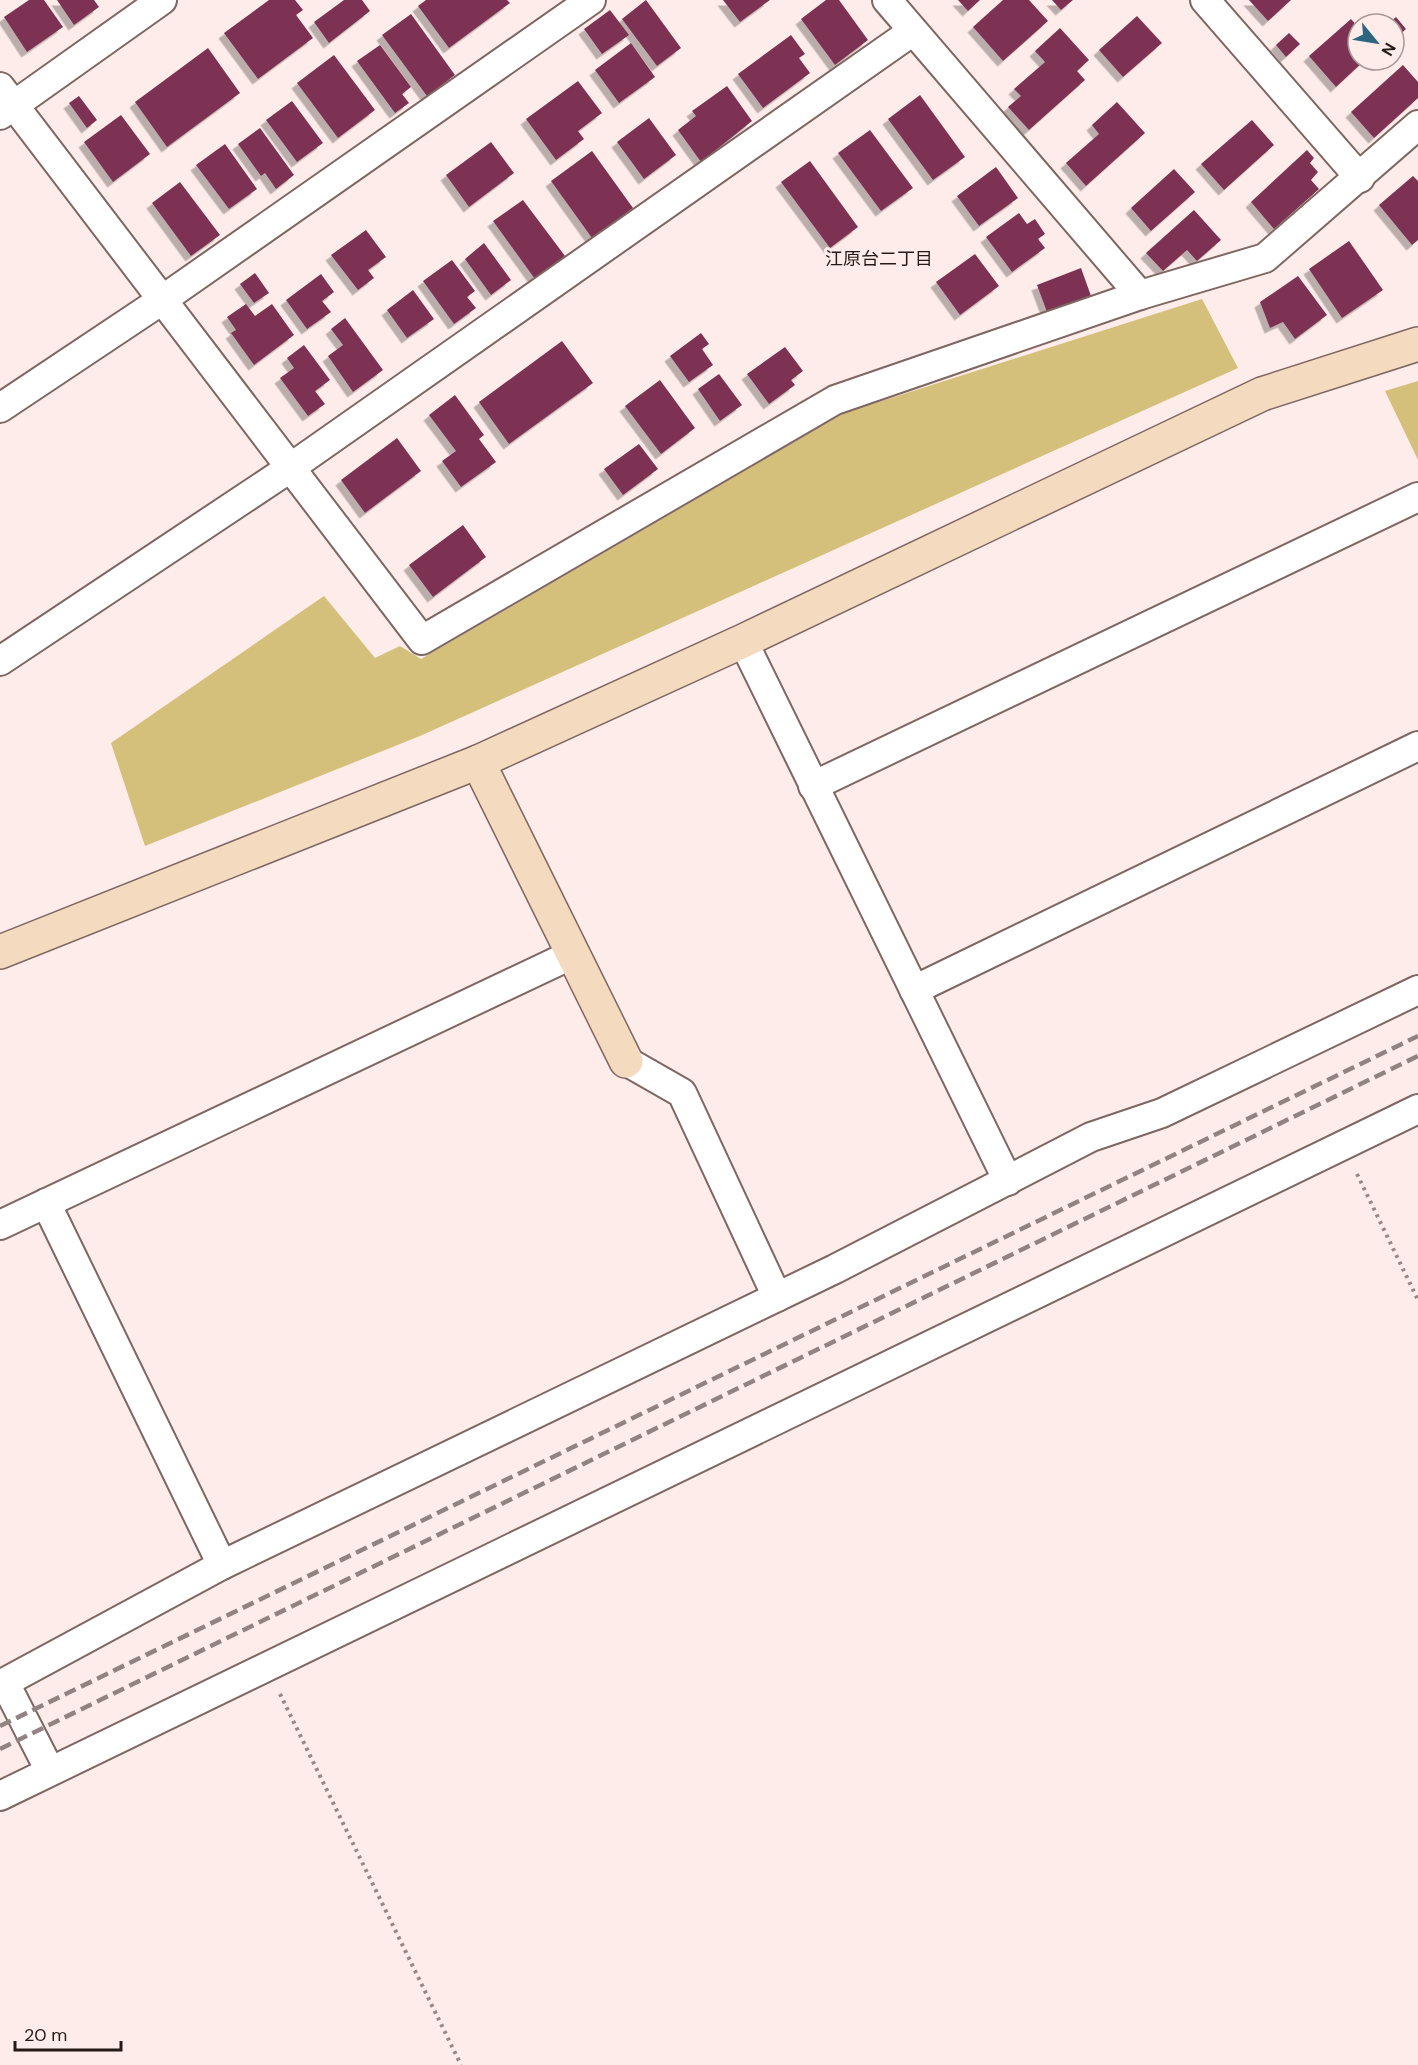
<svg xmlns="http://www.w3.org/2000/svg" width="1418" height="2065" viewBox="0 0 1418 2065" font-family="'DM Sans','Noto Sans JP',sans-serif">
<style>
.green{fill:#d5c07b}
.building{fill:#7d3252;filter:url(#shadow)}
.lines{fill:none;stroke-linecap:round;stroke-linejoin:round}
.street-casing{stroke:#7e6662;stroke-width:32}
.secondary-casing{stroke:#7e6662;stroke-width:36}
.path{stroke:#958885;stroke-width:4;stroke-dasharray:3 4.5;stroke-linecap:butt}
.street{stroke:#fff;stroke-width:28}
.secondary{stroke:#f4dabf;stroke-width:33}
.rail{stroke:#908381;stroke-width:4.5;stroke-dasharray:12 6;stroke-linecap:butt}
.labels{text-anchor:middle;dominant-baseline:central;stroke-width:6;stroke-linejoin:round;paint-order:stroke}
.neighbourhood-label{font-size:18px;fill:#241b19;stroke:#fdece9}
</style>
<defs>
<filter id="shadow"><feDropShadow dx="-5.5" dy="5.5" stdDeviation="0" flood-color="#0004"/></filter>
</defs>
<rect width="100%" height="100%" fill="#fdece9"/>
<g class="green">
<polygon points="1202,299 1238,368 420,736 145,846 111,743 324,596 375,658 400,646 421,659 844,413"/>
<polygon points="1418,381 1418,460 1385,391"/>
</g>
<g class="building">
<polygon points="29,0 44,0 63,27 27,52 4,17"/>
<polygon points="57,0 94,0 99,7 74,25"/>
<polygon points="269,0 295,0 303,10 296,15 313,38 258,79 224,33"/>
<polygon points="344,0 362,0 370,11 329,43 314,22"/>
<polygon points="426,0 507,0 510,3 449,48 418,6"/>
<polygon points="646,0 681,48 657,66 622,19"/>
<polygon points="723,0 770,0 740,22"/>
<polygon points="826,0 839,0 868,40 835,65 801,19"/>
<polygon points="958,0 980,0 968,11"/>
<polygon points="1003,0 1029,0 1048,21 1003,61 973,27"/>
<polygon points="1052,0 1073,0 1061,10"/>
<polygon points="1249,0 1291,0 1268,21"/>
<polygon points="610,10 629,35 602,54 584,29"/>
<polygon points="411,14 455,75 427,96 382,35"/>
<polygon points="1137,16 1162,43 1123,77 1099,50"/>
<polygon points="1396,17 1406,29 1394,40 1394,24 1388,24"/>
<polygon points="1351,19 1358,27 1358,60 1365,60 1336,87 1309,56"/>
<polygon points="1060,28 1089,60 1077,71 1085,80 1029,130 1008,107 1021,96 1014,89 1045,62 1035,51"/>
<polygon points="1289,33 1300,44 1286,57 1276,45"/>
<polygon points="791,35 805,54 799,58 810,73 763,108 738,74"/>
<polygon points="631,43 655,77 619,103 595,70"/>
<polygon points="380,45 411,87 402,94 409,103 395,113 357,61"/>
<polygon points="208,48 240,93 167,147 135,102"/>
<polygon points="334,55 375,110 338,138 297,83"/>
<polygon points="1403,65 1418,82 1418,98 1374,138 1351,112"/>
<polygon points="578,81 602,113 578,131 584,139 556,160 526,119"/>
<polygon points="727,86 752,121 701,162 678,130 696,116 692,111"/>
<polygon points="920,95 965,157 933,180 888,119"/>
<polygon points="79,96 97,120 87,128 69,103"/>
<polygon points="292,101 323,143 297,162 266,120"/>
<polygon points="1117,102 1145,133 1086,186 1066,163 1099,134 1092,125"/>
<polygon points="121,115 150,154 113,182 84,142"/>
<polygon points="649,118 676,155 644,179 617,142"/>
<polygon points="1252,120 1274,145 1224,190 1201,164"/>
<polygon points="260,128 294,175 276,189 265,173 261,176 238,144"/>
<polygon points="870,130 913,188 881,211 838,153"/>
<polygon points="491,142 514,173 469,207 446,175"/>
<polygon points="225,144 257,189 229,209 196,165"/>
<polygon points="1307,150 1314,158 1310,163 1318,172 1311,180 1319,189 1274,229 1251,202"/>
<polygon points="592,151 633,208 592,238 551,181"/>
<polygon points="810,161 858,227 830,248 781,182"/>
<polygon points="996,167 1018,198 979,226 957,196"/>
<polygon points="1174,169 1195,192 1151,231 1131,208"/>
<polygon points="1413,176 1418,181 1418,240 1412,245 1379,205"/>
<polygon points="180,182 220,235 191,256 152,203"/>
<polygon points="523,200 565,256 535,279 493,221"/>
<polygon points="1194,210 1221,240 1197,261 1187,250 1163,271 1146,253"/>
<polygon points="1019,213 1027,224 1035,219 1045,234 1038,239 1045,248 1012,272 986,237"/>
<polygon points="366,230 386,257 368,270 374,278 358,290 331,255"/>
<polygon points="1349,241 1383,290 1342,318 1309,269"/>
<polygon points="484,243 511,280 491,295 465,259"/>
<polygon points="975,254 999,286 960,315 936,282"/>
<polygon points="452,260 475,291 467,297 476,308 454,324 423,281"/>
<polygon points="1081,268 1091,296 1047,312 1037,285"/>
<polygon points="255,273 269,293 254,303 240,284"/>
<polygon points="321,274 334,292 322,301 331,312 307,329 286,300"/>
<polygon points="1298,276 1327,315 1295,339 1283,322 1270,328 1260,302"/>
<polygon points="413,290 434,319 407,338 387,310"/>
<polygon points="246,304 255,316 272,304 294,335 254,365 231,333 236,330 227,317"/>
<polygon points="345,318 383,370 353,392 328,356 343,345 331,329"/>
<polygon points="701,333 709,344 702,349 713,365 689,382 670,356"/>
<polygon points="562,341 593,383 509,444 479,402"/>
<polygon points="304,345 330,380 315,391 325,404 308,416 280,378 294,368 287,358"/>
<polygon points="785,347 803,371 791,380 795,385 769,404 747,374"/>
<polygon points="719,374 742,405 720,421 698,389"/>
<polygon points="660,380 695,428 661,454 625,406"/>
<polygon points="455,395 484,435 479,439 496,462 461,487 442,461 456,451 429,415"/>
<polygon points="397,438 421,471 365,513 341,480"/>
<polygon points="639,444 658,469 623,495 604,469"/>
<polygon points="463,525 486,557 433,597 409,565"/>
</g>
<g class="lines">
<defs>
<g id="street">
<polyline points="887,0 1140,295"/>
<polyline points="1205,0 1360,178"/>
<polyline points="0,87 422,640 835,400 1140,295 1265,258 1418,125"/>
<polyline points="0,115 162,0"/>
<polyline points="0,408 162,300 591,0"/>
<polyline points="743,641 1008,1181"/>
<polyline points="0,661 290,468 913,31"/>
<polyline points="813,786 1418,497"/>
<polyline points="914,990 1418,746"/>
<polyline points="626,1061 682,1093 777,1297"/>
<polyline points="46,1203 222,1565"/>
<polyline points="0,1225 573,954"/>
<polyline points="5,1683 50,1771"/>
<polyline points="0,1685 222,1565 835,1269 1091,1137 1162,1113 1418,990"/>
<polyline points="0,1796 1418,1109"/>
</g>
<g id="secondary">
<polyline points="478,762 626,1061"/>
<polyline points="0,952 478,762 743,641 1262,394 1418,344"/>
</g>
</defs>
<use href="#street" class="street-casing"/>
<use href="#secondary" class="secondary-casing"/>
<g class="path">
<polyline points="1357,1174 1418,1300"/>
<polyline points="280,1694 461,2065"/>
</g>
<use href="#street" class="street"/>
<use href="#secondary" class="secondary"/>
<g class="rail">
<polyline points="0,1726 1418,1036"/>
<polyline points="0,1749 1418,1056"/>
</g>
</g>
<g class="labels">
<g class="neighbourhood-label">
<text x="879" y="259">江原台二丁目</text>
</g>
</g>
<g transform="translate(1376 42) rotate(120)"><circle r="28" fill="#fdece9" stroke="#a69896" stroke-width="1.5"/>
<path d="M0-4.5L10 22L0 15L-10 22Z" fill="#2c677f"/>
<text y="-9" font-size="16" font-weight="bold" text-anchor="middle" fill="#241b19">N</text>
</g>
<path d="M15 2041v9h106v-9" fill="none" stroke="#241b19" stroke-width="3"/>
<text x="24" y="2041" font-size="18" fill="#241b19" stroke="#fdece9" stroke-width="4.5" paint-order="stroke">20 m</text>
</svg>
